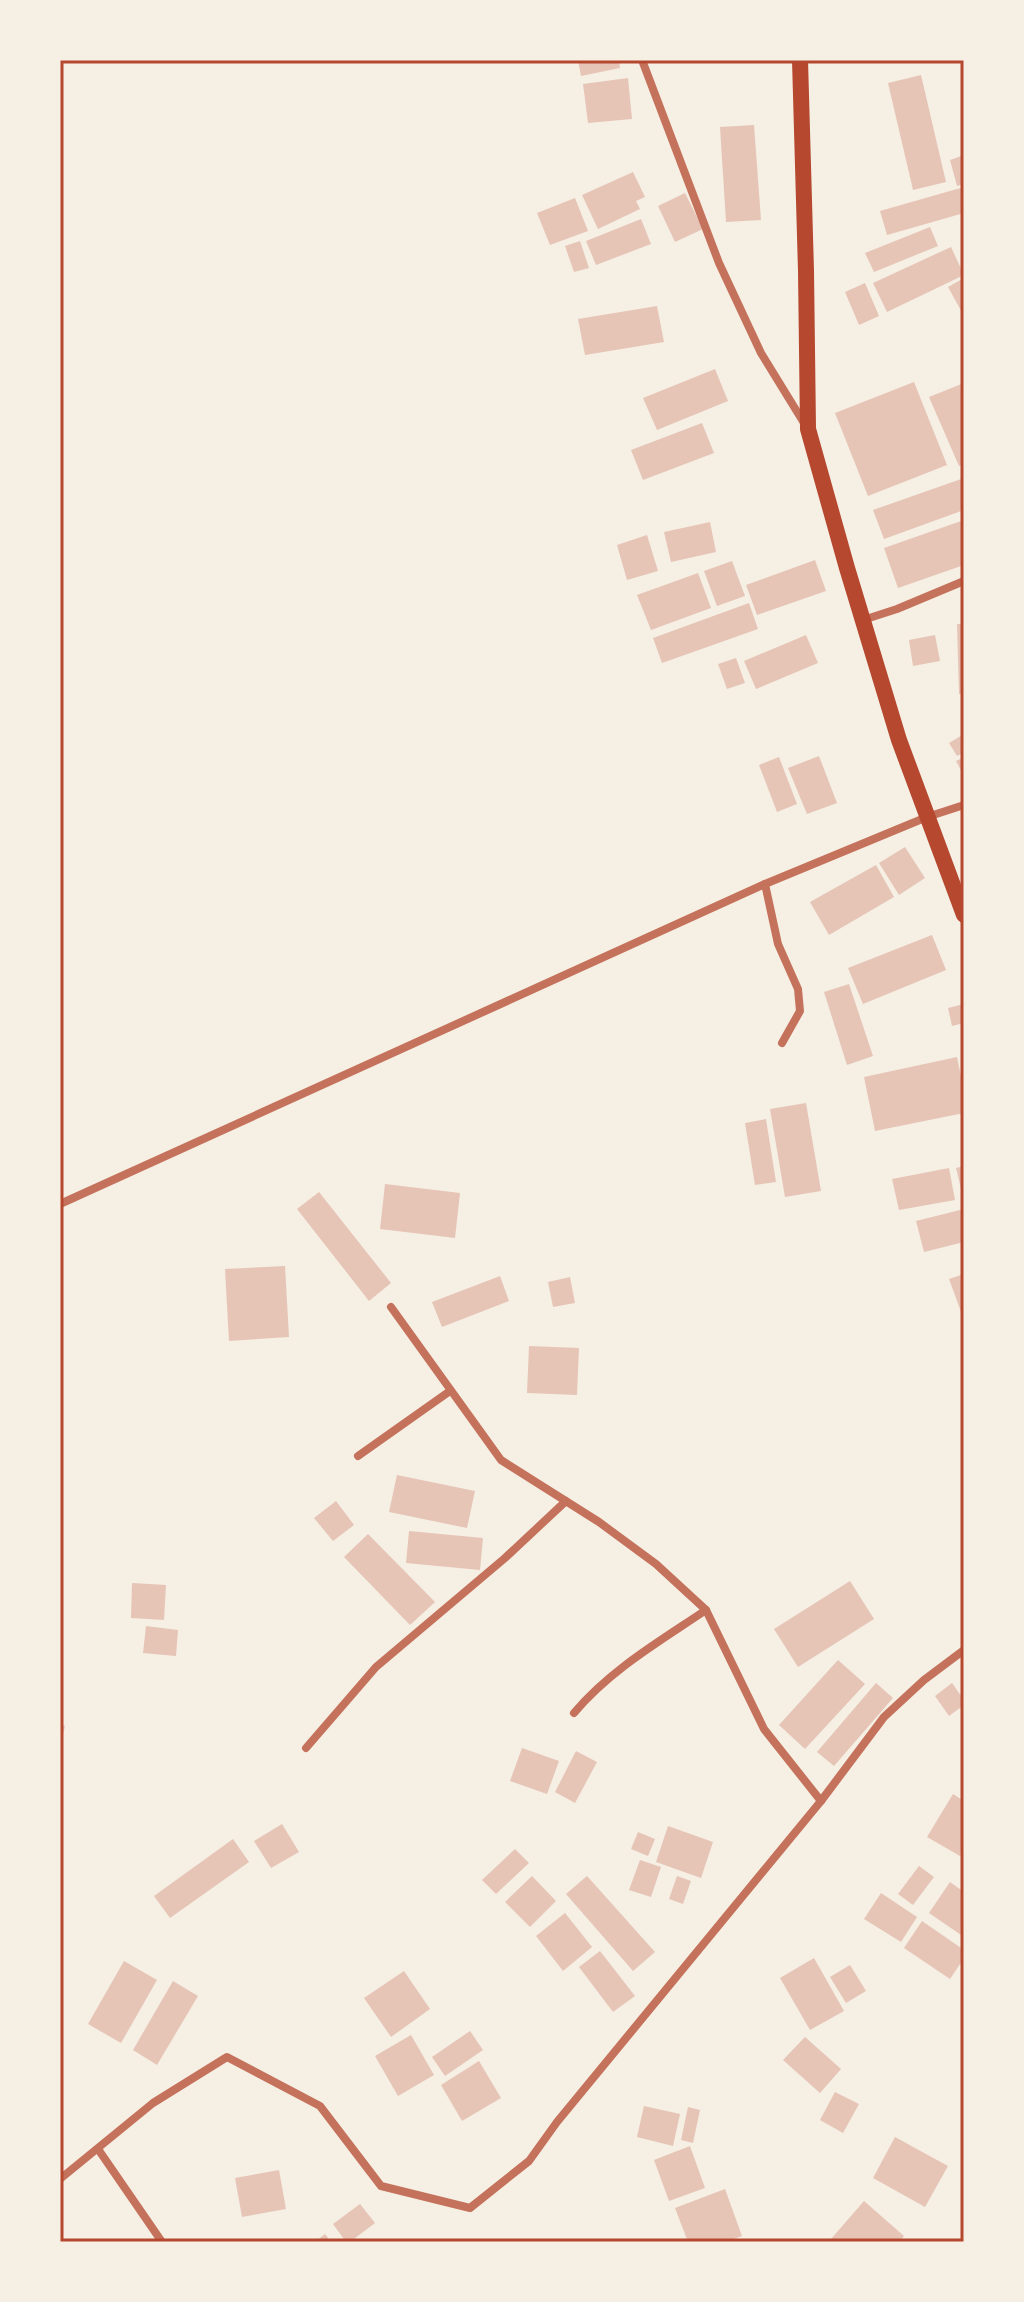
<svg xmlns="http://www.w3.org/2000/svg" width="1024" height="2302" viewBox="0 0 1024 2302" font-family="'IBM Plex Sans',sans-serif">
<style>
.building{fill:#e6c5b7}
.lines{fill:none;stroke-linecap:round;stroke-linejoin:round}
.minor{stroke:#c5725c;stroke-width:8}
.secondary{stroke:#b5482f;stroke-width:16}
.neatline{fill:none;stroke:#b5482f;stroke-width:3}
</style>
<rect width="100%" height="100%" fill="#f6efe4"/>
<g class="building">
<polygon points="578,60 619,60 620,68 581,76"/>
<polygon points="921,75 946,182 913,190 888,83"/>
<polygon points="628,78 632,119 588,123 583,84"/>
<polygon points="754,125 761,220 726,222 720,127"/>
<polygon points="964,155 964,184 957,186 950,160"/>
<polygon points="633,172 645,197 636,201 640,209 598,229 582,195"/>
<polygon points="964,187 964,213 887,235 880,211"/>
<polygon points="685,193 703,229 675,242 658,206"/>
<polygon points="575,198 588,231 550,245 537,213"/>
<polygon points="641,219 651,244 596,265 586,241"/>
<polygon points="930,227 938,246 874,272 865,253"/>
<polygon points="580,241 589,268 574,272 565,246"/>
<polygon points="951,247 964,275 887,312 873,283"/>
<polygon points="964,278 964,316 948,287"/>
<polygon points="865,283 879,316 859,325 845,292"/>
<polygon points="657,306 664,342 585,355 578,319"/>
<polygon points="715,369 728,401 657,430 643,398"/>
<polygon points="914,382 947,465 868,496 835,413"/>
<polygon points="964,383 964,464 959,466 929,397"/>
<polygon points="702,423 714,453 643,480 631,450"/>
<polygon points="964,478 964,510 884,539 873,510"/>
<polygon points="964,520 964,565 898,588 884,548"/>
<polygon points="710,522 716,552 671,562 664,532"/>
<polygon points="647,535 658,571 627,580 617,545"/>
<polygon points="815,560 826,591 757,615 746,585"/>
<polygon points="732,561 745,596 717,606 704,571"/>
<polygon points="698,573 711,608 651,630 637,595"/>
<polygon points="749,603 758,629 662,663 653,638"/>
<polygon points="957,624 964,624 964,694 959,694"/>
<polygon points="806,635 818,663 756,689 744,661"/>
<polygon points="935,635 940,661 913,666 909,640"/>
<polygon points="736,658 745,683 727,689 718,664"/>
<polygon points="964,734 964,752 957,756 949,743"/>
<polygon points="819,756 837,803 807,814 788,768"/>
<polygon points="779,757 797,804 777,812 759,765"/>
<polygon points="964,757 964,776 956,761"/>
<polygon points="905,847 925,878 899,895 879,863"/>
<polygon points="876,865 894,897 829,935 810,902"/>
<polygon points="932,935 946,970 863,1004 848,968"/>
<polygon points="849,984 873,1056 847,1065 824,992"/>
<polygon points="964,1004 964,1023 952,1026 948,1008"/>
<polygon points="957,1057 964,1091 964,1113 875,1131 864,1077"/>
<polygon points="806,1103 821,1191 785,1197 770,1109"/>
<polygon points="766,1119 776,1182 755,1185 745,1123"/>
<polygon points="964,1166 964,1197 963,1197 956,1168"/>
<polygon points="949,1168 955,1200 899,1210 892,1179"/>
<polygon points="385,1184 460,1193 455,1238 380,1229"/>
<polygon points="319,1192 391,1283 369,1301 297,1209"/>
<polygon points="964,1209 964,1242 924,1252 916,1221"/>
<polygon points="285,1266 289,1337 229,1341 225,1269"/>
<polygon points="964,1274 964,1320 949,1279"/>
<polygon points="500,1276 509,1301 442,1327 432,1302"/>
<polygon points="570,1277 575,1303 553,1307 548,1282"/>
<polygon points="529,1346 579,1348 577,1395 527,1393"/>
<polygon points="397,1475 475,1491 467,1528 389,1512"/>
<polygon points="336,1501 354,1525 333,1541 314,1518"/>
<polygon points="409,1531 483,1538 480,1570 406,1563"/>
<polygon points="368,1534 435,1602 410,1625 344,1557"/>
<polygon points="850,1581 874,1619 798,1667 774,1629"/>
<polygon points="132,1583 166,1585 164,1620 131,1618"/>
<polygon points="146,1626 178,1630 176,1656 143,1653"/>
<polygon points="838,1660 865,1684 805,1749 779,1725"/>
<polygon points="876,1683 893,1698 834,1766 817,1752"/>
<polygon points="952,1683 964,1700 964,1705 949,1716 935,1696"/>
<polygon points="60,1724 65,1726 61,1743 60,1743"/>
<polygon points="522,1748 559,1761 547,1794 510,1781"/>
<polygon points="576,1751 597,1762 575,1803 555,1792"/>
<polygon points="953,1794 964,1801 964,1850 960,1856 927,1837"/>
<polygon points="282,1824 299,1852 271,1868 254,1841"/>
<polygon points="668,1826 713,1842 701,1878 656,1862"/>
<polygon points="638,1832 655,1839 648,1856 631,1849"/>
<polygon points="233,1839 249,1862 170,1918 154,1896"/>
<polygon points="515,1849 529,1863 496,1894 482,1880"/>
<polygon points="640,1860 661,1867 651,1897 629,1890"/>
<polygon points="919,1866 934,1877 913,1905 898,1894"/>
<polygon points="532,1876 556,1901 530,1927 505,1902"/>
<polygon points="587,1876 655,1952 633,1971 566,1894"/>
<polygon points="677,1876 691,1881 683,1904 669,1899"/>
<polygon points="950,1882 964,1892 964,1937 929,1913"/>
<polygon points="881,1893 917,1917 901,1942 864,1919"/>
<polygon points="565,1913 592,1947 563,1971 536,1936"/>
<polygon points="922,1921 964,1950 964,1958 950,1979 904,1948"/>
<polygon points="600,1951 635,1996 613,2012 579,1967"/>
<polygon points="814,1958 844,2011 810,2030 780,1978"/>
<polygon points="124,1961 157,1980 121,2043 88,2024"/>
<polygon points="850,1965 866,1991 846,2003 830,1977"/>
<polygon points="404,1971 430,2009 391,2037 364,1998"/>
<polygon points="173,1981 198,1996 157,2065 133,2050"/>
<polygon points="470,2031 483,2050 445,2076 432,2057"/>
<polygon points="411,2035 434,2075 398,2096 375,2056"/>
<polygon points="805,2037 841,2069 820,2093 783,2060"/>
<polygon points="479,2061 501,2098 462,2121 441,2085"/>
<polygon points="835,2092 859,2104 843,2133 820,2120"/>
<polygon points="644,2106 680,2114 673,2146 637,2137"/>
<polygon points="688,2107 700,2110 693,2143 681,2140"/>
<polygon points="895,2137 948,2166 925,2207 873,2178"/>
<polygon points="690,2146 705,2188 669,2201 654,2160"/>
<polygon points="279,2170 286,2209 242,2217 235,2178"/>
<polygon points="725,2189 742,2236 725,2242 688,2242 675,2208"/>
<polygon points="864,2201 904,2236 899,2242 835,2242 831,2239"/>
<polygon points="360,2204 375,2223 350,2242 346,2242 333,2224"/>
<polygon points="325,2234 331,2242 315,2242"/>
</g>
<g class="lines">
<g class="minor">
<polyline points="642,60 719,263 761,353 804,423"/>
<polyline points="863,620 897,609 964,581"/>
<polyline points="765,884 778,944 798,989 800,1011 782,1043"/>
<polyline points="60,1204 765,884 927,817 964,805"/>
<polyline points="391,1307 501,1460 599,1522 656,1564 706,1610 764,1729 821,1801"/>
<polyline points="358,1456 450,1391"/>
<path d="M 574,1713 C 610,1670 660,1641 706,1610"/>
<polyline points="306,1748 376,1667 505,1558 566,1501"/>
<polyline points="98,2149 162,2242"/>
<polyline points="60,2179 153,2103 227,2057 320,2106 381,2186 470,2208 529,2161 557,2122 821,1801 884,1717 924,1680 964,1650"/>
</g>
<polyline class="secondary" points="800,60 806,271 808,429 847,568 899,740 964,915"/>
</g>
<rect width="1024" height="2302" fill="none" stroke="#f6efe4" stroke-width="124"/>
<rect x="62" y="62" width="900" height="2178" class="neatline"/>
</svg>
